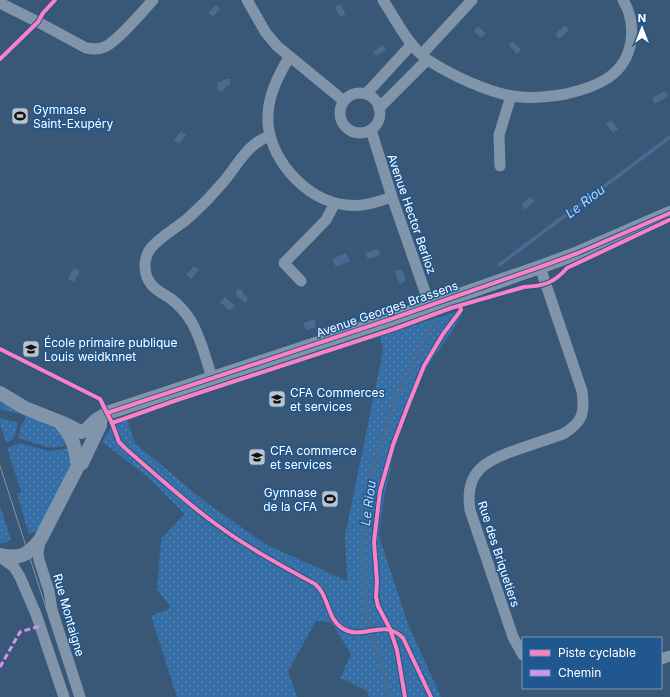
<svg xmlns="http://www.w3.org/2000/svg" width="670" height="697" viewBox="0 0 670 697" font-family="Inter,sans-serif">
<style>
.grass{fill:url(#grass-dots)}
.water{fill:#476c93}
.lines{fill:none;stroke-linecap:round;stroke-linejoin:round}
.stream{stroke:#476c93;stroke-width:3.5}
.minor{stroke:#8095a9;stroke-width:11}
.tertiary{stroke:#8095a9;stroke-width:14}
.tram{stroke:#8094a9;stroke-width:1}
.quiet{stroke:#d193ec;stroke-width:3;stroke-dasharray:6 3;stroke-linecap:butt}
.cycleway-casing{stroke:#20578f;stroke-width:6}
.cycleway{stroke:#ff80c0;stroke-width:4}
.labels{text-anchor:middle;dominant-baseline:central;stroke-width:3;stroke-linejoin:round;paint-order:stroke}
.poi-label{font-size:12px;fill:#fff;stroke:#20578f;text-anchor:start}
.street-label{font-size:12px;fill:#fff;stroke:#20578f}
.water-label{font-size:13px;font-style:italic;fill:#bbd8f4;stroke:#20578f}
</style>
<defs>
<pattern id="grass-dots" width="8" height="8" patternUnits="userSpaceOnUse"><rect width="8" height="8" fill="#346ea5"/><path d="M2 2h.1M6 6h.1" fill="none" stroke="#5284b2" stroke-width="1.8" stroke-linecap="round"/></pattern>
</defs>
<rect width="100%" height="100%" fill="#395776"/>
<g class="grass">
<polygon points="465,309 451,333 431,361 418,385 398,436 384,497 379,536 408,624 441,697 369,697 367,691 340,678 351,654 331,622 316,621 288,671 297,697 177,697 151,616 171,608 157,589 161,539 185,514 148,477 102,442 113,425 127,419 135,443 203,500 265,544 347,581 345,536 383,351 380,336"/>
<polygon points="0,402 19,412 18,414 0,409"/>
<polygon points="27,415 56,429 70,445 51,448 18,438 21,426"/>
<path d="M 0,418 L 18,423 C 15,433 17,439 6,443 L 0,424 Z"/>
<polygon points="20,443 48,451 72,448 72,464 39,530 29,534 17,494 21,492 7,448"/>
<polygon points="0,506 11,540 0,544"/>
</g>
<g class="water">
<polygon points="340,4 346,14 340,17 335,7"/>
<polygon points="216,5 220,9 213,17 208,13"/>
<polygon points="565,25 569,30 559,39 555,34"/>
<polygon points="478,26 486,34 481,38 474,31"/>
<polygon points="513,41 521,50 517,54 509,45"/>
<polygon points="383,45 386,50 376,56 373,52"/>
<polygon points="226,79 230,79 230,85 225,87 223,91 220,91 217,89 218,83"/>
<polygon points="665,91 668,96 655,104 652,98"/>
<polygon points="611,120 618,129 613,133 606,124"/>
<polygon points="181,131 186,135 179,144 174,140"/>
<polygon points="530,197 534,201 525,210 521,205"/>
<polygon points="378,249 380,255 368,259 365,253"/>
<polygon points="346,253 350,261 336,267 332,259"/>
<polygon points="194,266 199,270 191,279 186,275"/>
<polygon points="74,268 80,271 74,282 68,279"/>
<polygon points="402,269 406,281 399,284 395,271"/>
<polygon points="239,289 243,291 243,294 248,298 245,303 236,295 236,291"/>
<polygon points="225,297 235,306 230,311 220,302"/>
<polygon points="314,319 316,327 306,330 303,323"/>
</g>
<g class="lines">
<g class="stream">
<polyline points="499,265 670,137"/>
<polyline points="390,697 366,612 362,547 368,485 394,404 435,319"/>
</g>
<g class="minor">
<polyline points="247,0 266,33 277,46 344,101"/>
<path d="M 383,0 C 395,19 410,48 428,60 C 451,75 485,91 512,96 C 529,99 548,97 566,94 C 596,87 626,76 631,41 C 633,26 631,13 623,0"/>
<path d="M 0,3 L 38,22 L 86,48 C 92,49 98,50 104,47 C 116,43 143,11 153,0"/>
<polyline points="422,54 472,0"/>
<path d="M 289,57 C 279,75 269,93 268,114 C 265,156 306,202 347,205 C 363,207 377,202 392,197"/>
<circle cx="360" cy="113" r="20"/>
<polyline points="366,94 412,44"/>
<polyline points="379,108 427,60"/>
<polyline points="371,130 392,197 430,306"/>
<polyline points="500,166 499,135 511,96"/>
<polyline points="301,281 284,263 326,220 335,203"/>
<path d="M 212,378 C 206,359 201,338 191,321 C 186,313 178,304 170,298 C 164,294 156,291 151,284 C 143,274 143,258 151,248 C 161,236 175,229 187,219 C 194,213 202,205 209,198 C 214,192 220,186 225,180 C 239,163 248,143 270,136"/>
<polyline points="40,540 38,554 39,560 49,591 52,610 80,697"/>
<polyline points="0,557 14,567 20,577 36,614 64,697"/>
<path d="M 523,655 L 513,637 L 470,510 C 464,471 486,460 519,449 C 534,444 548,439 563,434 C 583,422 585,413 582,391 L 540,267"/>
<polyline points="661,659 670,656"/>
</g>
<g class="tertiary">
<path d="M 0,393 L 25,408 L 65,424 L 81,432 C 91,428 88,427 95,421 C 98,418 103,417 107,413 L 391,319 L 540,267 L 578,253 L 670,213"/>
<path d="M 61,424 C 74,438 75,448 78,466"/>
<path d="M 0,555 C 20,559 27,556 40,540 L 78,466 L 82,463 L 100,425 L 100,419"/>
</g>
<polyline class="tram" points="0,466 75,697"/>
<polyline class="quiet" points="0,667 20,632 40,626"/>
<defs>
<g id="cycleway">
<polyline points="0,59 38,22 43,13 55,0"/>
<path d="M 0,349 L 100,399 L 112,423 L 119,442 L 126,449 C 155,474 183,500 213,522 C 245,546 280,565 315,584 C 317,586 320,589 321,591 C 329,603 329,620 342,628 C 363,642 383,617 403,638 L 431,697"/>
<polyline points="107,413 391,319 540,267 578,253 670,213"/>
<path d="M 112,423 L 174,401 L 394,329 L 451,308 L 524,287 C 544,286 554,283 567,268 L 669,220"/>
<polyline points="405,697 397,650 390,629 378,606 376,597 377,581 374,542 380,491 393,445 409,403 424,366 443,334 461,310 460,306"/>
</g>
</defs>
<use href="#cycleway" class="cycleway-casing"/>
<use href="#cycleway" class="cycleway"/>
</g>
<defs>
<symbol id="stadium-square" viewBox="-11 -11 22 22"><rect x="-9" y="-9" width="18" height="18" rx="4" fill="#bac4cf" stroke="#20578f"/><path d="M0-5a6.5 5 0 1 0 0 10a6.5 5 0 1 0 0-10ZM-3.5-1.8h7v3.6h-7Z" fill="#111"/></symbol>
<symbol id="school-square" viewBox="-11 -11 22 22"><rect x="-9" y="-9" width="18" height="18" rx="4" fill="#bac4cf" stroke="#20578f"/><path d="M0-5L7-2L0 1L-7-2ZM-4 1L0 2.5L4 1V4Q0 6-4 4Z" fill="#111"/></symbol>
<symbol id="university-square" viewBox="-11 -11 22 22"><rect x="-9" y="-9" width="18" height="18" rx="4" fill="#bac4cf" stroke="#20578f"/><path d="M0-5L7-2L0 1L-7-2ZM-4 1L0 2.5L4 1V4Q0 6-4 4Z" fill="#111"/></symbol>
</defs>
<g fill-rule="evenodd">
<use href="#stadium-square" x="10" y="106" width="20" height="20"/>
<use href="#school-square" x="21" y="339" width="20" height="20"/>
<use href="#university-square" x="267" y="389" width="20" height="20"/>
<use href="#school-square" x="247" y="447" width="20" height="20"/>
<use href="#stadium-square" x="320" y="489" width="20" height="20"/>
</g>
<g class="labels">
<g class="poi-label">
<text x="33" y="109">Gymnase<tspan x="33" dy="14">Saint-Exupéry</tspan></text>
<text x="44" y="342">École primaire publique<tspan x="44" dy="14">Louis weidknnet</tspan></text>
<text x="290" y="392">CFA Commerces<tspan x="290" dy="14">et services</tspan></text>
<text x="270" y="450">CFA commerce<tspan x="270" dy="14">et services</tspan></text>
<text x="317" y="492" text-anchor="end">Gymnase<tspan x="317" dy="14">de la CFA</tspan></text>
</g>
<g class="street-label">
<text transform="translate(412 214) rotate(71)">Avenue Hector Berlioz</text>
<text transform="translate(387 309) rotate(-19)">Avenue Georges Brassens</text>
<text transform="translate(499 554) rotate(72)">Rue des Briquetiers</text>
<text transform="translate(69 615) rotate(74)">Rue Montaigne</text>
</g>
<g class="water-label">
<text transform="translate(585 201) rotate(-37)">Le Riou</text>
<text transform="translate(368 503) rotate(-82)">Le Riou</text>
</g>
</g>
<rect x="522" y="637" width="140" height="52" fill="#20578f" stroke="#799abc"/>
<rect x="530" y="650" width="20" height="6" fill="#ff80c0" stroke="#799abc"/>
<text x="558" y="657" font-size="12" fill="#ffffff">Piste cyclable</text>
<rect x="530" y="670" width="20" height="6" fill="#d193ec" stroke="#799abc"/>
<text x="558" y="677" font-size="12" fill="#ffffff">Chemin</text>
<g transform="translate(642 28)" stroke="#20578f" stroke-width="3" paint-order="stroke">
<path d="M0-3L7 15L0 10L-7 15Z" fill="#ffffff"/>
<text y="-6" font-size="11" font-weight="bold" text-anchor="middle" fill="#ffffff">N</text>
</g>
</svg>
